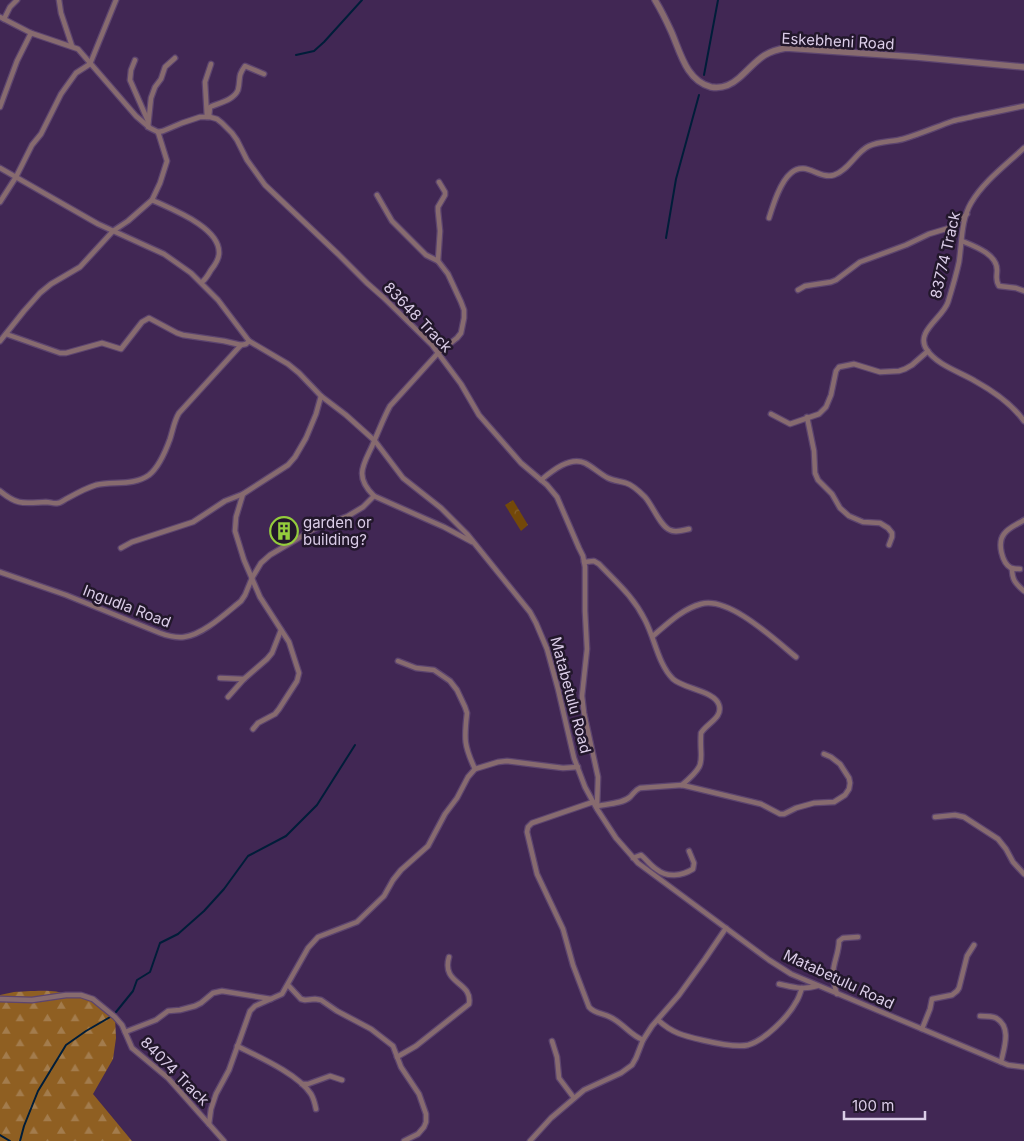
<svg xmlns="http://www.w3.org/2000/svg" width="1024" height="1141" viewBox="0 0 1024 1141" font-family="Inter,sans-serif">
<style>
.forest{fill:url(#forest-firs)}
.park{fill:url(#park-crowns)}
.lines{fill:none;stroke-linecap:round;stroke-linejoin:round}
.stream{stroke:#001d39;stroke-width:2}
.minor-casing{stroke:#5d456f;stroke-width:7}
.tertiary-casing{stroke:#5d456f;stroke-width:8}
.minor{stroke:#876b6f;stroke-width:4.5}
.tertiary{stroke:#876b6f;stroke-width:5.5}
.labels{text-anchor:middle;dominant-baseline:central;stroke-width:5;stroke-linejoin:round;paint-order:stroke}
.street-label{font-size:15px;fill:#dbcde8;stroke:#22172b}
.poi-label{font-size:15px;fill:#dbcde8;stroke:#22172b;text-anchor:start}
</style>
<defs>
<pattern id="forest-firs" width="22" height="20" patternUnits="userSpaceOnUse" patternTransform="scale(1.25)"><rect width="22" height="20" fill="#8f5f22"/><path d="M5 1l3.5 6h-7zM16 11l3.5 6h-7z" fill="#a37c4d"/></pattern>
<pattern id="park-crowns" width="20" height="18" patternUnits="userSpaceOnUse" patternTransform="scale(1.25)"><rect width="20" height="18" fill="#734809"/><path d="M2 6a3 3 0 1 1 6 0M12 15a3 3 0 1 1 6 0" fill="none" stroke="#86612d"/></pattern>
</defs>
<rect width="100%" height="100%" fill="#412754"/>
<path class="forest" d="M 14,992 C 26,992 56,988 66,995 L 77,994 L 93,999 L 115,1017 L 116,1038 L 113,1059 L 93,1094 L 132,1141 L 0,1141 L 0,995 Z"/>
<polygon class="park" points="513,500 528,525 521,531 505,505"/>
<g class="lines">
<g class="stream">
<polyline points="296,55 314,51 324,42 362,0"/>
<polyline points="704,75 718,0"/>
<polyline points="666,238 676,179 699,95"/>
<polyline points="116,1012 133,991 137,980 150,972 160,943 178,934 204,911 224,889 248,856 286,836 317,805 355,745"/>
<polyline points="0,1135 10,1141"/>
<polyline points="20,1141 24,1126 38,1091 66,1045 86,1031 112,1016"/>
</g>
<defs>
<g id="minor">
<polyline points="59,0 61,13 72,46"/>
<polyline points="0,17 31,33 78,49 136,116 150,128 158,132 163,131 182,123 200,117 210,117 217,119 222,123 232,133 237,140 247,160 265,185 338,254 367,283 384,298 432,345 461,384 479,415 521,463 547,485 557,497 579,548 583,556 585,567 585,611 587,649 582,696 584,713 598,777 597,807"/>
<polyline points="4,19 10,7 17,0"/>
<polyline points="135,60 131,70 130,80 148,121"/>
<polyline points="0,107 17,61 31,33"/>
<polyline points="207,117 205,82 211,64"/>
<path d="M 209,117 L 210,107 C 219,103 234,100 238,90 C 241,78 237,77 245,66 L 264,74"/>
<polyline points="148,127 151,98 155,87 161,79 165,67 175,58"/>
<path d="M 1024,148 C 1006,165 984,181 971,203 C 961,220 962,242 959,262 C 956,276 952,289 948,302 C 943,318 914,332 927,350 C 937,365 960,372 975,381 C 993,391 1012,404 1024,421"/>
<polyline points="0,168 98,224 164,254 191,273 218,300 249,341 288,364 299,373 321,396 346,415 375,441 403,478 441,508 467,534 530,612 536,623 547,649 558,689 574,758 585,787 597,809 616,838 638,863 769,960 791,974 1008,1065 1024,1067"/>
<path d="M 152,200 C 171,209 220,227 219,253 C 219,259 215,265 211,270 C 208,275 206,279 202,282"/>
<polyline points="0,202 16,177 32,145 41,134 61,94 76,73 90,64 116,0"/>
<path d="M 769,218 C 773,205 780,182 791,173 C 806,160 819,180 834,175 C 849,170 856,152 869,146 C 880,141 892,142 903,139 C 920,134 936,127 953,121 C 960,119 968,118 975,116 C 992,113 1008,109 1024,106"/>
<path d="M 962,241 C 974,246 997,254 997,270 C 997,277 995,280 999,286 L 1016,288 L 1024,291"/>
<polyline points="438,261 440,231 438,211 438,207 445,195 445,192 439,182"/>
<polyline points="798,290 805,286 831,282 836,280 860,262 906,245 929,234 949,228 967,214"/>
<polyline points="6,334 60,353 66,353 102,343 121,349 142,322 149,318 177,333 183,335 224,341 241,345 246,344 249,341"/>
<polyline points="0,341 24,311 40,293 51,284 80,267 113,231 128,221 152,200 160,183 167,161 158,132"/>
<polyline points="771,414 790,424 819,414 826,407 831,395 836,371 839,367 854,364 880,372 899,371 905,369 912,365 928,351"/>
<polyline points="807,417 814,451 815,473 818,480 832,494 840,508 849,516 863,522 880,523 888,528 892,533 892,537 889,545"/>
<path d="M 541,480 C 552,471 570,456 585,463 C 593,467 600,474 608,478 C 614,481 620,481 626,483 C 633,485 640,492 645,497 C 653,506 660,526 670,530 C 676,533 684,530 689,529"/>
<path d="M 0,491 C 18,506 24,503 46,502 C 50,502 54,504 58,503 C 61,503 65,499 68,498 C 77,493 86,488 96,485 C 113,481 134,486 149,475 C 158,468 166,450 170,439 C 173,430 174,421 179,413 L 241,345"/>
<polyline points="374,496 444,527 472,542"/>
<polyline points="121,548 132,542 193,522 225,501 243,494"/>
<path d="M 584,562 L 594,561 L 599,564 C 617,583 633,596 645,620 C 655,639 658,664 673,679 C 684,689 715,691 719,705 C 723,718 707,723 701,733 C 699,763 709,762 682,785"/>
<path d="M 1012,568 C 1012,580 1015,583 1024,591"/>
<path d="M 1020,569 C 1017,569 1014,569 1011,568 C 1002,563 997,543 1004,534 C 1008,528 1018,524 1024,520"/>
<path d="M 0,572 L 66,595 L 160,633 C 168,636 175,638 184,637 C 203,635 226,613 241,601 L 245,595 L 252,578 L 261,563 L 270,555 L 314,529 L 348,516 L 363,507 L 374,496 C 351,474 367,461 375,439 C 380,428 384,417 390,406 L 438,353 L 457,338 L 461,333 L 464,318 L 464,310 L 461,302 L 448,274 L 438,261 L 426,255 L 392,221 L 377,195"/>
<path d="M 653,636 C 667,624 682,609 701,604 C 729,596 775,640 796,657"/>
<path d="M 398,661 L 416,668 L 434,670 L 450,681 L 457,690 L 465,707 L 467,713 C 464,739 464,746 475,769"/>
<polyline points="220,678 244,679"/>
<polyline points="228,697 244,679 267,659 272,653 281,630"/>
<polyline points="253,729 258,723 275,714 279,709 297,681 299,673 289,642 260,597 244,560 235,531 236,517 243,494 288,465 295,457 306,438 316,414 321,396"/>
<path d="M 593,802 L 532,823 L 528,827 L 527,832 L 537,874 L 563,929 L 573,965 L 589,1007 C 595,1014 603,1013 610,1017 C 623,1023 630,1035 643,1040"/>
<path d="M 597,806 C 607,804 622,804 630,797 C 634,793 635,790 640,788 L 682,785 L 761,804 L 780,814 L 784,814 L 796,808 L 814,803 L 834,802 L 845,795 L 849,789 L 850,783 L 849,778 L 840,764 L 831,757 L 824,754"/>
<polyline points="935,817 955,815 964,817 998,839 1006,849 1013,862 1024,874"/>
<path d="M 633,858 L 641,855 C 646,859 650,865 656,869 C 667,878 682,876 693,869 L 694,863 L 689,851"/>
<path d="M 779,984 C 791,987 804,990 817,986"/>
<polyline points="288,985 301,999 305,1000 315,999 321,1000 337,1011 371,1029 393,1046 401,1067 419,1094 426,1114 426,1122 424,1127 418,1134 404,1141"/>
<path d="M 837,994 C 835,988 833,980 833,974 C 833,963 839,953 839,941 L 843,938 L 858,937"/>
<polyline points="0,999 32,1000 66,995 81,995 93,999 115,1017 122,1025 132,1048 168,1078 224,1141"/>
<path d="M 980,1016 C 985,1016 992,1016 996,1018 C 1012,1027 1004,1048 1001,1062"/>
<path d="M 658,1020 C 672,1033 684,1036 702,1040 C 715,1043 736,1048 748,1045 C 765,1040 788,1017 796,1002 C 799,998 800,993 802,988"/>
<polyline points="922,1029 930,1009 932,999 952,995 957,991 959,988 967,956 974,945"/>
<polyline points="125,1032 156,1020 168,1011 180,1010 195,1006 201,1003 213,993 222,991 271,999"/>
<polyline points="552,1041 557,1057 559,1078 574,1098"/>
<path d="M 237,1046 C 259,1057 298,1074 311,1094 C 314,1099 315,1104 316,1109"/>
<path d="M 397,1057 L 416,1046 L 469,1004 C 473,981 441,985 449,957"/>
<polyline points="302,1084 308,1084 330,1076 342,1080"/>
<polyline points="209,1124 211,1109 216,1094 229,1070 250,1011 255,1006 282,994 308,948 318,937 357,922 384,896 393,880 401,870 428,846 445,814 457,798 468,777 475,769 498,762 507,761 563,768 578,767"/>
<polyline points="530,1141 551,1118 584,1090 621,1073 632,1065 636,1058 643,1040 652,1026 679,995 705,959 726,928"/>
</g>
<path id="tertiary" d="M 655,0 C 661,10 666,20 671,31 C 680,51 686,81 711,87 C 722,89 731,85 739,78 C 757,62 761,52 786,48 L 916,57 L 1024,67"/>
</defs>
<use href="#minor" class="minor-casing"/>
<use href="#tertiary" class="tertiary-casing"/>
<use href="#minor" class="minor"/>
<use href="#tertiary" class="tertiary"/>
</g>
<defs>
<symbol id="building-ring" viewBox="-11 -11 22 22"><circle r="9.5" fill="#22172b" stroke="#94cc3c" stroke-width="1.5"/><path d="M-4-6H4V6H1V3H-1V6H-4ZM-2.5-4.3h1.7v1.8h-1.7ZM.8-4.3h1.7v1.8H.8ZM-2.5-1h1.7V.8h-1.7ZM.8-1h1.7V.8H.8Z" fill="#94cc3c"/></symbol>
</defs>
<g fill-rule="evenodd">
<use href="#building-ring" x="268" y="515" width="32" height="32"/>
</g>
<g class="labels">
<g class="street-label">
<text transform="translate(838 41) rotate(3)">Eskebheni Road</text>
<text transform="translate(945 255) rotate(-77)">83774 Track</text>
<text transform="translate(418 317) rotate(46)">83648 Track</text>
<text transform="translate(127 606) rotate(21)">Ingudla Road</text>
<text transform="translate(571 695) rotate(75)">Matabetulu Road</text>
<text transform="translate(839 979) rotate(25)">Matabetulu Road</text>
<text transform="translate(175 1071) rotate(45)">84074 Track</text>
</g>
<g class="poi-label">
<text x="303" y="522">garden or<tspan x="303" dy="17">building?</tspan></text>
</g>
</g>
<path d="M844 1111v8h81v-8" fill="none" stroke="#dbcde8" stroke-width="2.5"/>
<text x="852" y="1111" font-size="15" fill="#dbcde8" stroke="#22172b" stroke-width="4" paint-order="stroke">100 m</text>
</svg>
